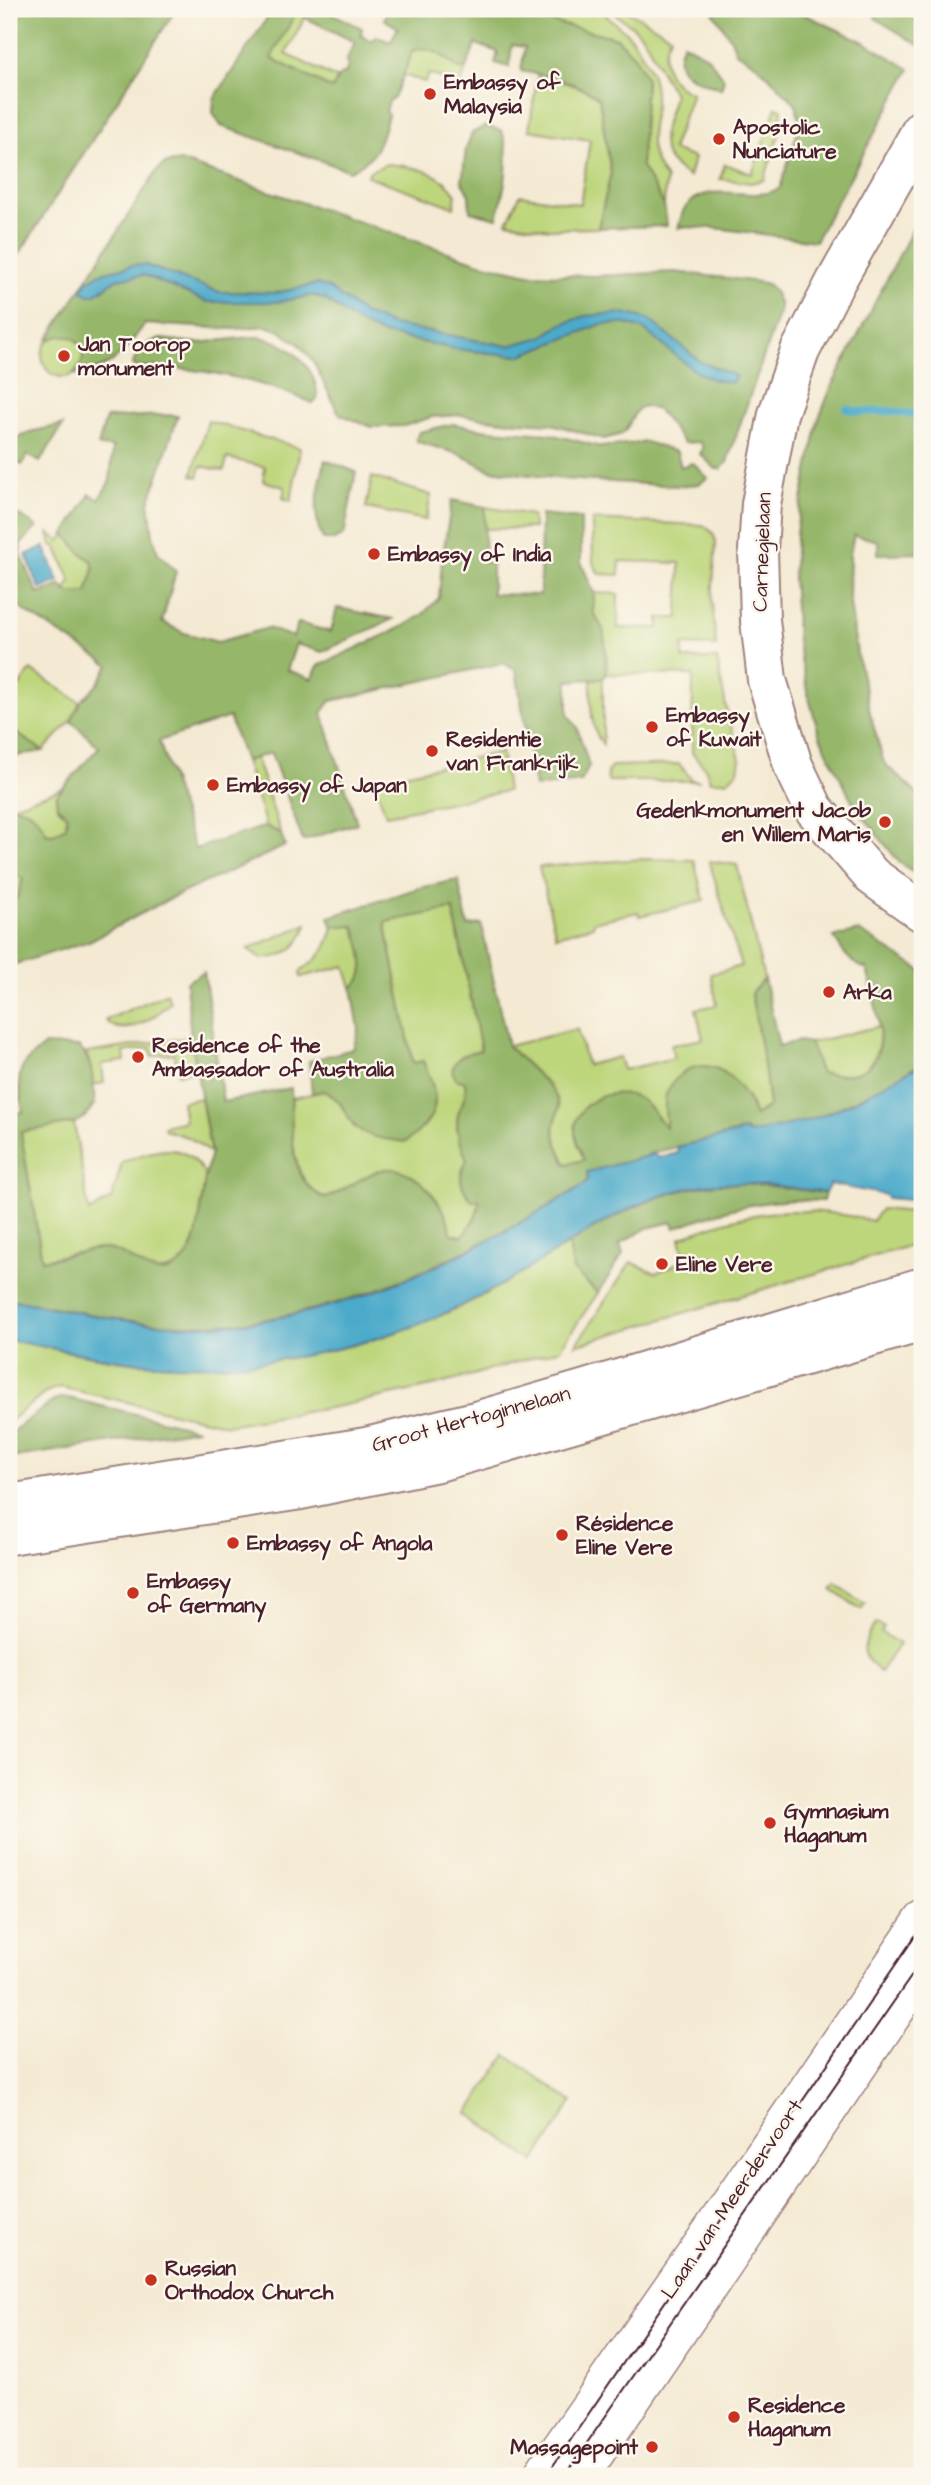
<svg xmlns="http://www.w3.org/2000/svg" width="931" height="2485" viewBox="0 0 931 2485" font-family="'Architects Daughter',sans-serif">
<style>
.green{fill:#bdd67b;stroke:#847a53;stroke-width:2}
.forest{fill:#96b76b;stroke:#706b4b;stroke-width:2;fill-rule:evenodd}
.water{fill:#4caaca;stroke:#4b647a;stroke-width:2}
.lines{fill:none;stroke-linecap:round;stroke-linejoin:round}
.stream{stroke:#4caaca;stroke-width:8}
.tertiary-casing{stroke:#9f847f;stroke-width:38}
.secondary-casing{stroke:#9f847f;stroke-width:42}
.tertiary{stroke:#fff;stroke-width:35}
.secondary{stroke:#fff;stroke-width:38}
.tram{stroke:#4a1f2b;stroke-width:2}
.poi-dot{fill:#c8321e;stroke:#fbf7ec;stroke-width:2.5}
.labels{text-anchor:middle;dominant-baseline:central;stroke-width:5;stroke-linejoin:round;paint-order:stroke}
.poi-label{font-size:21px;font-weight:bold;fill:#4a1f2b;stroke:#fbf7ec;text-anchor:start}
.street-label{font-size:21px;fill:#4a1f2b;stroke:#fbf7ec}
</style>
<rect width="100%" height="100%" fill="#fbf7ec"/>
<filter id="ink" filterUnits="userSpaceOnUse"><feTurbulence type="fractalNoise" baseFrequency=".0143" numOctaves="2"/><feDisplacementMap in="SourceGraphic" scale="14" xChannelSelector="R" yChannelSelector="G"/><feConvolveMatrix kernelMatrix="1 2 1 2 8 2 1 2 1" color-interpolation-filters="sRGB"/></filter>
<filter id="wash" filterUnits="userSpaceOnUse"><feTurbulence type="fractalNoise" baseFrequency=".00686" numOctaves="4" result="noise"/><feDisplacementMap in="SourceGraphic" scale="28" xChannelSelector="R" yChannelSelector="G"/><feGaussianBlur stdDeviation="1.57" result="paint"/><feColorMatrix in="noise" values="0 0 0 0 0 0 0 0 0 0 0 0 0 0 0 0 0 1.4 0 .05"/><feComposite in="paint" operator="in"/></filter>
<g filter="url(#wash)">
<rect width="100%" height="100%" fill="#f4ead3"/>
<g class="green">
<polygon points="298,9 309,9 286,54 338,79 332,89 270,58"/>
<path d="M 540,9 L 601,9 C 608,19 616,23 625,31 C 637,43 648,63 653,79 C 663,118 635,139 666,179 L 664,205 L 641,165 L 646,78 L 617,38 L 542,20 Z"/>
<path d="M 609,9 L 625,9 L 671,36 C 656,59 668,84 692,93 L 672,150 L 694,158 L 689,177 C 650,154 664,131 674,96 L 672,90 C 660,74 654,53 643,37 C 634,24 620,20 609,9 Z"/>
<polygon points="428,48 438,52 459,69 466,68 458,94 442,89 444,79 429,74 425,82 403,75 413,50"/>
<polygon points="538,74 585,89 599,98 611,173 598,228 549,229 507,222 520,195 580,204 590,140 529,130"/>
<polygon points="776,107 782,109 779,135 764,180 751,183 720,179 725,164 752,174"/>
<path d="M 387,164 C 413,166 441,171 456,194 L 454,207 L 367,176 L 370,171 Z"/>
<circle cx="63" cy="356" r="21"/>
<polygon points="208,421 300,448 291,501 283,498 285,487 263,481 265,467 227,458 224,471 201,466 198,477 192,475"/>
<polygon points="372,477 431,495 426,520 366,508"/>
<polygon points="485,507 532,515 534,528 485,529"/>
<polygon points="592,520 703,525 712,532 716,541 712,600 716,646 683,645 683,659 717,659 726,707 740,759 738,771 727,781 710,781 706,769 692,753 693,675 606,674 607,660 603,629 593,613 594,593 618,594 618,628 659,628 659,618 678,618 680,563 620,561 619,575 599,574 593,563"/>
<polygon points="49,533 60,541 65,534 82,554 92,560 94,569 87,593 68,593 66,590 71,581 56,546 52,546"/>
<polygon points="31,670 80,702 71,721 43,751 9,728 9,700"/>
<path d="M 603,678 L 603,745 C 589,727 591,702 591,681 Z"/>
<polygon points="501,752 507,791 386,815 374,781"/>
<polygon points="256,758 281,834 266,826 245,761"/>
<polygon points="679,764 692,780 700,781 608,781 607,772 613,766"/>
<polygon points="63,788 56,796 57,806 67,815 66,827 53,835 46,833 12,806"/>
<polygon points="642,859 694,860 704,901 639,916 638,912 593,922 593,926 556,936 539,867"/>
<polygon points="709,861 737,865 764,979 751,993 764,1065 769,1106 755,1116 748,1097 667,1117 666,1129 655,1114 580,1149 585,1160 566,1164 557,1144 554,1128 559,1107 548,1085 508,1046 577,1029 587,1065 619,1057 623,1070 674,1058 671,1045 703,1039 696,1009 717,1005 711,974 741,966"/>
<polygon points="9,871 23,879 17,898 9,904"/>
<path d="M 453,908 L 481,1050 L 465,1082 L 467,1092 L 458,1114 L 457,1129 L 480,1201 L 476,1216 L 463,1236 L 451,1234 L 384,1169 L 344,1191 L 326,1198 C 291,1185 293,1139 290,1108 L 292,1098 L 324,1091 L 338,1099 L 354,1127 L 413,1064 L 385,922 Z"/>
<path d="M 307,924 C 301,947 282,960 259,958 L 248,949 Z"/>
<path d="M 354,926 C 359,940 368,964 360,979 C 359,983 354,985 352,988 L 345,966 L 301,977 L 300,972 C 319,959 328,949 333,927 Z"/>
<path d="M 167,993 L 170,1002 C 156,1017 123,1041 106,1020 Z"/>
<path d="M 880,1026 C 880,1069 862,1080 821,1073 C 817,1067 814,1052 809,1043 Z"/>
<polygon points="191,1037 197,1071 178,1074 174,1053 152,1056 150,1048 124,1052 125,1061 102,1064 104,1083 93,1085 89,1061 86,1053"/>
<polygon points="201,1098 211,1154 190,1138 165,1130 164,1126 185,1121 182,1102"/>
<path d="M 74,1123 L 89,1212 L 112,1198 L 122,1162 C 145,1153 178,1140 196,1163 C 199,1166 204,1172 205,1176 C 206,1181 203,1188 203,1192 C 200,1215 200,1258 174,1268 C 142,1281 131,1250 105,1249 C 90,1249 58,1257 42,1260 L 20,1131 Z"/>
<path d="M 881,1209 L 922,1213 L 922,1242 L 576,1345 L 631,1262 L 656,1273 L 685,1260 L 680,1238 C 746,1210 802,1203 872,1221 Z"/>
<path d="M 569,1243 L 573,1270 L 598,1293 L 559,1350 L 437,1385 L 335,1407 L 227,1425 L 60,1387 L 48,1391 L 9,1421 L 9,1340 C 52,1348 96,1359 139,1363 C 254,1371 371,1352 474,1300 C 507,1283 538,1263 569,1243 Z"/>
<polygon points="836,1584 865,1603 861,1609 832,1590"/>
<path d="M 876,1623 L 884,1628 L 881,1632 L 899,1644 L 880,1672 C 858,1655 862,1645 876,1623 Z"/>
<polygon points="506,2055 572,2102 534,2162 468,2113"/>
</g>
<g class="forest">
<polygon points="9,9 176,9 9,270"/>
<path d="M 273,9 L 298,9 L 271,58 L 332,89 L 340,75 L 345,74 L 348,66 L 346,61 L 355,42 L 304,17 L 309,9 L 323,9 L 362,28 L 361,36 L 372,41 L 376,36 L 390,42 L 398,28 L 384,19 L 387,12 L 381,9 L 540,9 L 543,20 L 617,38 L 636,58 L 646,78 L 641,165 L 664,205 L 667,226 L 598,228 L 611,173 L 599,98 C 575,81 548,76 521,71 L 525,47 L 512,45 L 509,67 L 495,63 L 498,52 L 476,44 L 466,68 L 459,69 C 442,56 436,47 413,50 L 394,98 L 389,101 L 386,111 L 388,115 C 380,143 378,157 350,171 L 221,126 L 213,113 L 214,99 Z"/>
<path d="M 711,9 L 793,9 L 864,42 L 910,69 L 815,241 L 715,228 L 680,227 L 678,229 C 680,223 681,213 685,208 C 709,177 751,205 780,188 L 800,124 L 796,104 L 757,65 L 736,52 L 731,39 Z"/>
<polygon points="881,9 922,9 922,47 875,18"/>
<path d="M 683,43 L 707,56 L 724,79 L 721,89 C 698,80 667,75 683,43 Z"/>
<path d="M 486,126 L 502,131 C 512,157 504,192 497,218 L 470,211 L 469,195 L 462,182 L 466,149 L 472,133 Z"/>
<path d="M 180,161 L 480,263 L 529,274 L 594,276 L 675,272 L 759,282 L 767,284 L 774,291 L 780,305 L 779,312 L 727,462 L 721,469 L 716,469 L 700,454 L 703,448 L 700,442 L 684,443 L 658,410 L 644,406 L 636,411 L 626,430 L 622,434 L 604,439 L 552,424 L 503,421 L 460,415 L 432,417 L 404,426 L 372,427 L 341,415 L 337,410 L 313,361 L 299,344 L 278,330 L 266,326 L 234,329 L 145,324 C 120,356 115,369 72,375 C 97,354 75,324 47,341 L 156,172 L 164,164 ZM 134,265 L 145,265 L 219,292 L 276,293 L 317,284 L 329,288 L 364,314 L 392,325 L 508,346 L 543,337 L 560,325 L 648,319 L 701,362 L 736,376 L 732,383 L 712,379 L 697,372 L 643,328 L 626,324 L 602,324 L 519,356 L 455,349 L 380,333 L 358,323 L 326,300 L 313,295 L 278,302 L 208,302 L 144,275 L 116,279 L 102,290 L 89,295 L 81,290 L 96,277 Z"/>
<polygon points="922,211 922,553 878,554 878,541 854,535 850,553 849,596 857,654 872,721 884,763 922,798 922,878 899,862 854,805 820,737 809,698 797,641 793,576 797,525 818,421 831,388"/>
<path d="M 252,337 C 284,336 320,368 317,400 L 313,403 C 255,378 197,366 135,367 L 133,364 L 138,350 L 151,342 L 161,339 L 198,343 Z"/>
<path d="M 163,415 L 178,416 L 149,503 L 153,535 L 158,553 L 176,571 L 162,622 L 184,633 L 218,642 L 268,628 L 293,637 L 298,623 L 331,632 L 337,608 L 393,619 L 322,652 L 296,644 L 287,670 L 312,679 L 318,666 L 404,626 L 423,614 L 439,598 L 442,560 L 452,500 L 485,507 L 484,562 L 492,563 L 492,594 L 540,595 L 541,515 L 581,519 L 581,562 L 594,593 L 593,612 L 603,629 L 605,643 L 606,674 L 603,678 L 568,681 L 568,715 L 577,727 L 589,766 L 581,782 L 535,787 L 516,670 L 503,663 L 331,701 L 322,713 L 357,823 L 303,841 L 271,753 L 245,761 L 229,717 L 159,741 L 195,849 L 266,826 L 281,834 L 285,846 L 171,898 L 89,941 L 9,966 L 9,904 L 17,898 L 23,879 L 9,871 L 9,807 C 29,806 39,816 46,833 L 53,834 L 66,827 L 67,815 L 57,806 L 56,796 L 99,747 L 71,721 L 80,702 L 97,685 L 109,665 L 9,601 L 9,509 L 37,527 L 21,544 L 21,555 L 38,594 L 61,585 L 68,593 L 87,593 L 94,569 L 92,561 L 82,554 L 65,534 L 90,494 L 99,499 L 110,481 L 113,447 L 98,446 L 105,421 L 107,418 Z"/>
<polygon points="453,424 488,430 550,434 601,447 646,442 677,452 681,467 693,463 708,478 699,484 679,486 563,479 490,470 459,454 418,442 416,439 419,432"/>
<polygon points="63,425 40,462 28,455 22,465 13,460 9,467 9,442 34,431"/>
<path d="M 325,460 L 356,472 L 344,535 L 334,540 L 324,540 C 309,517 320,485 325,460 Z"/>
<polygon points="9,728 43,751 20,755 9,762"/>
<path d="M 458,880 L 468,926 L 481,924 L 508,1046 L 548,1085 L 557,1098 L 559,1107 L 554,1128 L 557,1144 L 566,1164 L 584,1160 C 581,1152 576,1142 575,1133 C 573,1101 614,1084 640,1099 C 651,1106 658,1119 666,1128 C 667,1118 663,1104 666,1095 C 669,1086 679,1074 687,1070 C 721,1055 744,1087 755,1116 L 769,1106 L 764,1065 L 751,993 L 764,979 L 779,1046 L 799,1041 L 809,1043 C 814,1052 817,1068 821,1073 C 904,1087 878,1018 867,969 C 850,964 842,951 834,937 L 859,931 L 922,971 L 922,1063 L 869,1094 L 823,1115 L 797,1124 L 747,1134 L 746,1130 L 648,1154 L 648,1156 L 588,1172 L 587,1182 L 585,1184 C 464,1258 328,1328 182,1325 C 123,1324 66,1308 9,1299 L 9,1114 L 23,1112 C 17,1074 14,1070 45,1045 L 79,1047 C 94,1062 93,1083 95,1103 L 85,1117 L 74,1123 L 21,1132 L 42,1260 C 60,1258 88,1248 105,1249 C 132,1250 155,1291 183,1261 C 186,1257 190,1253 192,1248 C 204,1217 200,1184 211,1154 L 191,1037 L 186,982 L 204,972 L 223,1102 L 291,1088 C 293,1123 285,1183 326,1198 C 345,1191 367,1172 386,1169 C 416,1165 449,1208 451,1234 L 463,1236 L 476,1216 L 480,1201 L 472,1201 C 460,1187 457,1176 467,1160 C 461,1145 455,1130 458,1115 C 461,1102 468,1096 465,1082 L 456,1079 L 452,1071 C 457,1054 466,1054 481,1050 L 453,909 L 385,922 L 413,1063 L 423,1061 C 441,1101 441,1115 406,1142 C 390,1140 364,1138 353,1124 C 339,1107 346,1103 324,1091 L 312,1093 L 309,1061 L 353,1049 L 359,1028 L 352,988 C 354,985 358,983 360,979 C 368,965 359,940 354,926 L 333,927 L 329,917 L 419,888 Z"/>
<path d="M 746,1183 L 825,1193 L 823,1201 C 770,1197 724,1208 675,1228 L 672,1222 L 647,1228 L 620,1244 L 623,1254 L 598,1293 L 573,1270 L 569,1243 C 612,1217 653,1194 703,1186 C 717,1183 732,1184 746,1183 Z"/>
<polygon points="61,1398 68,1398 198,1429 9,1458 9,1434 56,1399"/>
</g>
<g class="water">
<polygon points="134,265 145,265 219,292 276,293 317,284 329,288 364,314 392,325 508,346 542,337 560,325 585,316 624,313 648,319 701,362 736,376 732,383 712,379 696,372 643,329 626,324 602,324 519,356 455,349 380,333 358,323 326,300 313,295 278,302 207,302 144,275 116,279 96,294 89,295 80,290 86,285 86,280 93,279 98,274"/>
<polygon points="44,546 59,581 40,589 26,555"/>
<path d="M 922,1064 L 922,1201 L 887,1198 L 886,1195 L 830,1184 L 825,1193 C 785,1186 744,1180 704,1185 C 632,1196 575,1241 515,1277 C 486,1294 456,1309 425,1322 C 333,1357 232,1373 134,1362 C 92,1357 50,1348 9,1340 L 9,1299 C 70,1311 131,1325 193,1326 C 333,1326 470,1257 585,1184 L 588,1179 L 587,1172 L 655,1154 L 657,1158 L 678,1153 L 677,1147 L 746,1131 L 748,1134 L 814,1119 L 849,1104 Z"/>
</g>
<g class="lines">
<path class="stream" d="M 847,409 C 862,414 873,411 888,411 C 900,412 910,415 922,414"/>
</g>
</g>
<g filter="url(#ink)">
<g class="lines">
<defs>
<g id="tertiary">
<polyline points="540,2476 696,2252 922,1920"/>
<polyline points="581,2476 922,1973"/>
</g>
<g id="secondary">
<polyline points="922,129 836,281 800,351 778,414 761,504 758,550 760,620 767,680 793,765 814,809 872,876 922,912"/>
<polyline points="9,1504 366,1447 476,1421 586,1389 922,1287"/>
<polyline points="9,1535 301,1490 438,1462 922,1322"/>
</g>
</defs>
<use href="#tertiary" class="tertiary-casing"/>
<use href="#secondary" class="secondary-casing"/>
<use href="#tertiary" class="tertiary"/>
<use href="#secondary" class="secondary"/>
<g class="tram">
<polyline points="546,2476 922,1926"/>
<polyline points="564,2476 922,1961"/>
</g>
</g>
</g>
<g class="poi-dot">
<circle cx="430" cy="94" r="7"/>
<circle cx="719" cy="139" r="7"/>
<circle cx="64" cy="356" r="7"/>
<circle cx="374" cy="554" r="7"/>
<circle cx="652" cy="727" r="7"/>
<circle cx="432" cy="751" r="7"/>
<circle cx="213" cy="785" r="7"/>
<circle cx="885" cy="822" r="7"/>
<circle cx="829" cy="992" r="7"/>
<circle cx="138" cy="1057" r="7"/>
<circle cx="662" cy="1264" r="7"/>
<circle cx="562" cy="1535" r="7"/>
<circle cx="233" cy="1543" r="7"/>
<circle cx="133" cy="1593" r="7"/>
<circle cx="770" cy="1823" r="7"/>
<circle cx="151" cy="2280" r="7"/>
<circle cx="734" cy="2417" r="7"/>
<circle cx="652" cy="2447" r="7"/>
</g>
<g class="labels">
<g class="poi-label">
<text x="444" y="82">Embassy of<tspan x="444" dy="24">Malaysia</tspan></text>
<text x="733" y="127">Apostolic<tspan x="733" dy="24">Nunciature</tspan></text>
<text x="78" y="344">Jan Toorop<tspan x="78" dy="24">monument</tspan></text>
<text x="388" y="554">Embassy of India</text>
<text x="666" y="715">Embassy<tspan x="666" dy="24">of Kuwait</tspan></text>
<text x="446" y="739">Residentie<tspan x="446" dy="24">van Frankrijk</tspan></text>
<text x="227" y="785">Embassy of Japan</text>
<text x="871" y="810" text-anchor="end">Gedenkmonument Jacob<tspan x="871" dy="24">en Willem Maris</tspan></text>
<text x="843" y="992">Arka</text>
<text x="152" y="1045">Residence of the<tspan x="152" dy="24">Ambassador of Australia</tspan></text>
<text x="676" y="1264">Eline Vere</text>
<text x="576" y="1523">Résidence<tspan x="576" dy="24">Eline Vere</tspan></text>
<text x="247" y="1543">Embassy of Angola</text>
<text x="147" y="1581">Embassy<tspan x="147" dy="24">of Germany</tspan></text>
<text x="784" y="1811">Gymnasium<tspan x="784" dy="24">Haganum</tspan></text>
<text x="165" y="2268">Russian<tspan x="165" dy="24">Orthodox Church</tspan></text>
<text x="748" y="2405">Residence<tspan x="748" dy="24">Haganum</tspan></text>
<text x="638" y="2447" text-anchor="end">Massagepoint</text>
</g>
<g class="street-label">
<text transform="translate(762 552) rotate(-88)">Carnegielaan</text>
<text transform="translate(471 1419) rotate(-15)">Groot Hertoginnelaan</text>
<text transform="translate(732 2199) rotate(-56)">Laan van Meerdervoort</text>
</g>
</g>
<rect width="931" height="2485" fill="none" stroke="#fbf7ec" stroke-width="35"/>
</svg>
